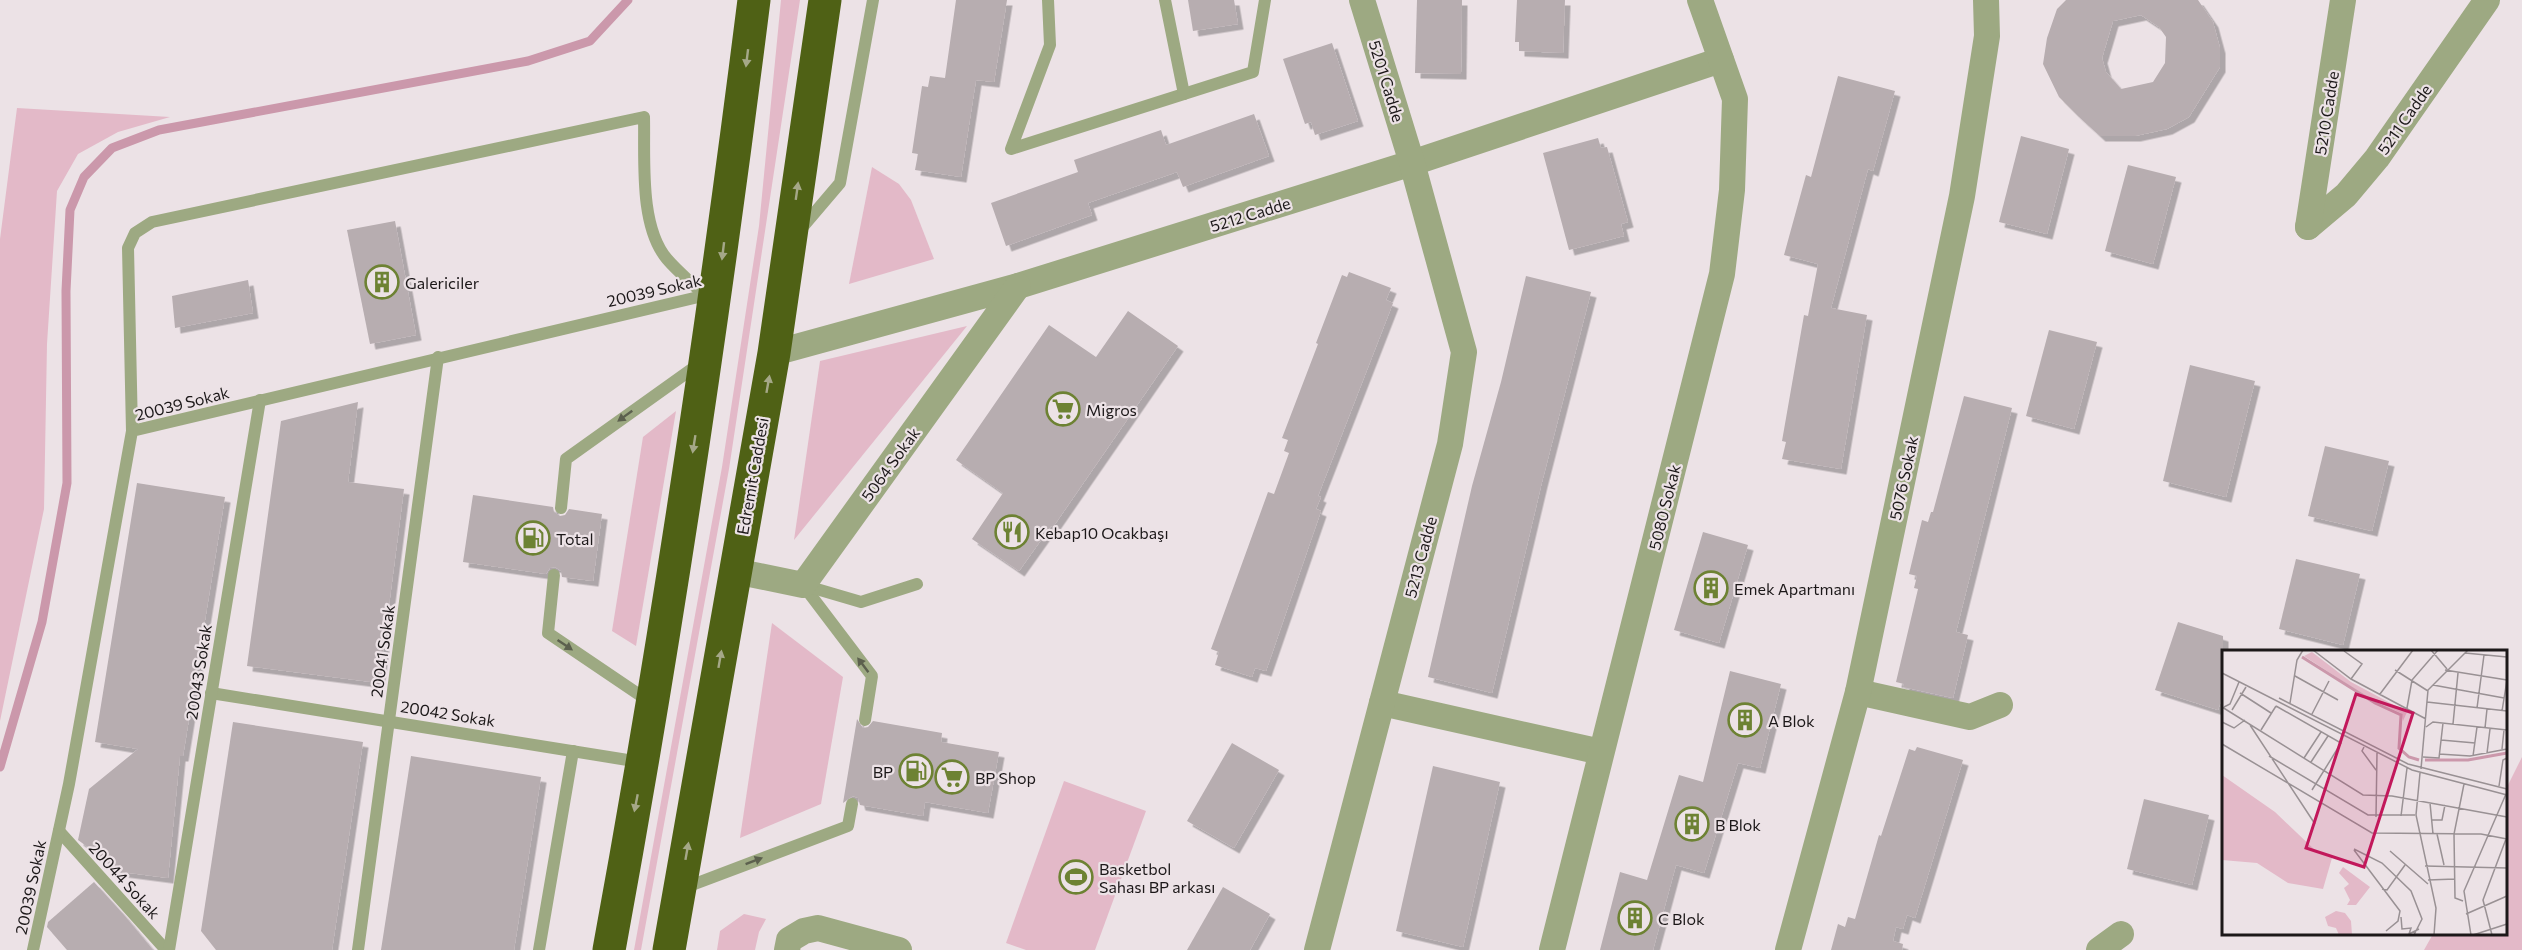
<svg xmlns="http://www.w3.org/2000/svg" width="2522" height="950" viewBox="0 0 2522 950" font-family="Commissioner,sans-serif">
<style>
.green{fill:#e3b9c8}
.lines{fill:none;stroke-linecap:round;stroke-linejoin:round}
.stream{stroke:#cb98ab;stroke-width:9}
.building{fill:#b7adb0;fill-rule:evenodd;filter:url(#shadow)}
.lane{stroke:#9da982;stroke-width:12}
.street{stroke:#9da982;stroke-width:26}
.highway{stroke:#4f6115;stroke-width:33}
.oneway{fill:#a5a888}
.oneway2{fill:#5c604e}
.labels{text-anchor:middle;dominant-baseline:central;stroke-width:4.5;stroke-linejoin:round;paint-order:stroke}
.street-label{font-size:16px;fill:#1c1819;stroke:#ece2e6}
.poi-label{font-size:16px;fill:#1c1819;stroke:#ece2e6;text-anchor:start}
.inset-river{fill:none;stroke:#cb98ab;stroke-width:3}
.inset-road{fill:none;stroke:#999194;stroke-width:1.5}
.view{fill:#c2185b;fill-opacity:0.15;stroke:#c2185b;stroke-width:3}
.inset-edge{fill:none;stroke:#1c1819;stroke-width:3}
</style>
<defs>
<filter id="shadow"><feDropShadow dx="5.5" dy="5.5" stdDeviation="0" flood-color="#0004"/></filter>
</defs>
<rect width="100%" height="100%" fill="#ece2e6"/>
<g class="green">
<polygon points="781,0 800,0 729,469 641,950 634,950 722,467 759,226"/>
<polygon points="17,108 170,117 118,132 78,154 57,191 47,344 44,509 0,721 0,239"/>
<polygon points="872,167 899,184 911,200 934,259 849,284"/>
<polygon points="967,326 794,540 820,361"/>
<polygon points="676,411 636,646 612,631 643,437"/>
<polygon points="772,623 843,677 821,804 740,838"/>
<polygon points="2522,720 2522,950 2424,950 2433,934 2506,934 2506,789 2522,757"/>
<polygon points="1064,781 1146,811 1095,950 1026,950 1006,943"/>
<polygon points="744,914 766,919 759,932 755,950 717,950 720,931"/>
</g>
<g class="lines">
<polyline class="stream" points="0,767 42,622 67,483 66,291 70,210 84,177 112,148 159,130 528,61 590,41 628,0"/>
</g>
<g class="building">
<polygon points="956,0 1007,0 994,82 976,80 961,177 915,170 918,154 912,153 922,86 928,87 930,76 945,78"/>
<polygon points="1188,0 1234,0 1238,24 1193,31"/>
<polygon points="1417,0 1462,0 1461,74 1415,73"/>
<polygon points="1517,0 1565,0 1563,53 1519,51 1519,42 1515,42"/>
<path d="M 2066,0 L 2198,0 L 2213,22 L 2220,48 L 2220,67 L 2189,117 L 2167,129 L 2135,136 L 2100,136 L 2078,116 L 2059,97 L 2043,64 L 2047,38 L 2057,9 ZM 2141,15 L 2159,27 L 2166,37 L 2165,63 L 2153,82 L 2121,89 L 2106,72 L 2102,58 L 2113,21 Z"/>
<polygon points="1332,43 1358,121 1315,135 1311,122 1305,124 1283,59"/>
<polygon points="1838,76 1895,91 1873,171 1868,169 1831,308 1867,315 1841,469 1782,459 1786,442 1782,441 1804,315 1808,316 1818,264 1784,255 1806,175 1811,177"/>
<polygon points="1254,114 1269,156 1183,187 1177,172 1088,203 1092,215 1006,246 991,203 1078,172 1074,160 1161,130 1166,145"/>
<polygon points="2021,136 2069,149 2047,234 1999,222"/>
<polygon points="1598,138 1601,148 1607,147 1628,222 1621,224 1624,236 1569,250 1543,153"/>
<polygon points="2128,165 2176,177 2153,264 2105,251"/>
<polygon points="395,221 416,335 370,344 347,230"/>
<polygon points="1349,272 1391,288 1386,300 1393,303 1318,496 1321,497 1316,509 1321,511 1266,671 1255,668 1252,677 1215,665 1219,652 1211,649 1268,492 1274,494 1289,453 1284,451 1288,440 1282,438 1318,344 1316,343 1342,275 1347,277"/>
<polygon points="1526,276 1591,292 1542,482 1492,693 1428,677 1472,486 1501,382"/>
<polygon points="248,280 253,313 175,328 172,296"/>
<polygon points="1128,311 1178,346 1053,527 1051,526 1019,571 972,539 1003,493 956,460 1049,325 1096,357"/>
<polygon points="2049,330 2097,342 2074,429 2026,416"/>
<polygon points="2190,365 2255,381 2226,497 2163,481"/>
<polygon points="1964,396 2012,408 1956,632 1968,635 1953,698 1903,687 1904,684 1896,682 1918,589 1914,588 1917,576 1909,574 1922,520 1928,522 1931,512 1933,512"/>
<polygon points="358,402 348,482 404,489 379,683 247,666 281,421"/>
<polygon points="2325,446 2389,461 2372,531 2308,516"/>
<polygon points="137,483 225,497 183,756 180,756 168,878 122,872 78,840 89,789 138,749 95,742"/>
<polygon points="473,495 553,507 554,512 560,516 565,515 569,509 602,514 593,581 562,577 561,571 555,567 550,568 546,574 463,562"/>
<polygon points="1703,532 1748,545 1719,643 1674,630"/>
<polygon points="2296,559 2360,574 2343,645 2279,629"/>
<polygon points="2178,622 2223,636 2223,695 2218,710 2155,690"/>
<polygon points="1730,671 1781,684 1760,768 1738,763 1704,873 1676,865 1653,950 1600,950 1620,872 1647,880 1679,775 1703,782"/>
<polygon points="857,719 863,728 868,727 873,721 942,733 941,742 999,752 988,813 925,802 923,816 860,805 858,798 853,796 843,803"/>
<polygon points="233,722 363,742 332,950 216,950 201,931"/>
<polygon points="1232,743 1279,770 1234,848 1187,821"/>
<polygon points="1917,747 1963,760 1915,918 1907,915 1903,929 1896,927 1893,941 1903,944 1902,950 1831,950 1838,924 1845,927 1848,917 1855,919 1879,835 1881,836 1909,749 1915,751"/>
<polygon points="411,756 541,777 514,950 381,950"/>
<polygon points="1433,766 1500,782 1463,947 1396,931"/>
<polygon points="2144,799 2209,815 2192,885 2127,869"/>
<polygon points="94,882 124,915 153,950 67,950 47,927 48,922"/>
<polygon points="1223,887 1270,914 1250,950 1187,950"/>
</g>
<g class="lines">
<g class="lane">
<polyline points="1048,0 1050,45 1011,149 1253,72 1265,0"/>
<polyline points="1165,0 1184,94"/>
<polyline points="800,230 840,183 873,0"/>
<path d="M 132,431 L 128,248 L 135,233 L 152,222 L 644,117 C 645,159 639,226 667,259 C 678,272 692,283 704,295"/>
<polyline points="561,508 566,459 699,364"/>
<polyline points="554,575 548,633 650,702"/>
<polyline points="803,585 872,676 865,720"/>
<polyline points="803,585 861,602 917,584"/>
<polyline points="211,693 640,762"/>
<polyline points="59,831 166,950"/>
<polyline points="684,888 848,826 852,804"/>
<polyline points="33,950 69,784 132,431 711,294"/>
<polyline points="169,950 260,400"/>
<polyline points="358,950 438,357"/>
<polyline points="539,950 573,751"/>
</g>
<g class="street">
<polyline points="2308,227 2346,195 2377,158 2487,0"/>
<polyline points="2308,227 2343,0"/>
<polyline points="774,353 1018,286 1412,163 1721,60"/>
<polyline points="735,571 803,585 1018,286"/>
<polyline points="1858,692 1970,717 2000,705"/>
<polyline points="1382,703 1601,752"/>
<polyline points="787,950 789,940 804,931 818,928 899,950"/>
<polyline points="1317,950 1450,444 1464,352 1412,163 1362,0"/>
<polyline points="1552,950 1722,274 1732,190 1735,99 1700,0"/>
<polyline points="1788,950 1858,692 1962,196 1987,36 1986,0"/>
<polyline points="2099,950 2121,934"/>
</g>
<g class="highway">
<path d="M 609,950 C 667,635 714,318 754,0"/>
<polyline points="669,950 774,353 825,0"/>
</g>
</g>
<defs><path id="oneway-solid" d="M-6-.8H1V-3.2L6.5 0L1 3.2V.8H-6Z" transform="scale(1.5)"/></defs>
<g class="oneway">
<use href="#oneway-solid" transform="translate(747 58) rotate(97)"/>
<use href="#oneway-solid" transform="translate(797 191) rotate(-82)"/>
<use href="#oneway-solid" transform="translate(723 251) rotate(97)"/>
<use href="#oneway-solid" transform="translate(768 384) rotate(-80)"/>
<use href="#oneway-solid" transform="translate(694 444) rotate(99)"/>
<use href="#oneway-solid" transform="translate(720 659) rotate(-80)"/>
<use href="#oneway-solid" transform="translate(636 803) rotate(101)"/>
<use href="#oneway-solid" transform="translate(687 851) rotate(-80)"/>
</g>
<g class="oneway2">
<use href="#oneway-solid" transform="translate(625 416) rotate(144)"/>
<use href="#oneway-solid" transform="translate(565 645) rotate(34)"/>
<use href="#oneway-solid" transform="translate(863 665) rotate(-127)"/>
<use href="#oneway-solid" transform="translate(754 861) rotate(-21)"/>
</g>
<defs>
<symbol id="building-ring" viewBox="-11 -11 22 22"><circle r="9.5" fill="#ece2e6" stroke="#6d8233" stroke-width="1.5"/><path d="M-4-6H4V6H1V3H-1V6H-4ZM-2.5-4.3h1.7v1.8h-1.7ZM.8-4.3h1.7v1.8H.8ZM-2.5-1h1.7V.8h-1.7ZM.8-1h1.7V.8H.8Z" fill="#6d8233"/></symbol>
<symbol id="supermarket-ring" viewBox="-11 -11 22 22"><circle r="9.5" fill="#ece2e6" stroke="#6d8233" stroke-width="1.5"/><path d="M-6-5.5h2.5l.6 2H6L4.5 2H-2.5L-4.4-4H-6ZM-1.5 3.2a1.3 1.3 0 1 0 .1 0ZM3 3.2a1.3 1.3 0 1 0 .1 0Z" fill="#6d8233"/></symbol>
<symbol id="restaurant-ring" viewBox="-11 -11 22 22"><circle r="9.5" fill="#ece2e6" stroke="#6d8233" stroke-width="1.5"/><path d="M-5-6h1v4h1v-4h1v4h1v-4h1v5L-1.5 .5V6h-2V.5L-5-1ZM5-6V6H3V1.5H1.5Q1.5-4 5-6Z" fill="#6d8233"/></symbol>
<symbol id="fuel-ring" viewBox="-11 -11 22 22"><circle r="9.5" fill="#ece2e6" stroke="#6d8233" stroke-width="1.5"/><path d="M-5.5-6h7V0h2V4h1.3V-2.5L3-4.5l.8-.8L6-3V5H2.5V1h-1V6h-7ZM-4.2-4.7v3.2H.2V-4.7Z" fill="#6d8233"/></symbol>
<symbol id="stadium-ring" viewBox="-11 -11 22 22"><circle r="9.5" fill="#ece2e6" stroke="#6d8233" stroke-width="1.5"/><path d="M0-5a6.5 5 0 1 0 0 10a6.5 5 0 1 0 0-10ZM-3.5-1.8h7v3.6h-7Z" fill="#6d8233"/></symbol>
</defs>
<g fill-rule="evenodd">
<use href="#building-ring" x="363" y="263" width="38" height="38"/>
<use href="#supermarket-ring" x="1044" y="390" width="38" height="38"/>
<use href="#restaurant-ring" x="993" y="513" width="38" height="38"/>
<use href="#fuel-ring" x="514" y="519" width="38" height="38"/>
<use href="#building-ring" x="1692" y="569" width="38" height="38"/>
<use href="#building-ring" x="1726" y="701" width="38" height="38"/>
<use href="#fuel-ring" x="897" y="752" width="38" height="38"/>
<use href="#supermarket-ring" x="933" y="758" width="38" height="38"/>
<use href="#building-ring" x="1673" y="805" width="38" height="38"/>
<use href="#stadium-ring" x="1057" y="858" width="38" height="38"/>
<use href="#building-ring" x="1616" y="899" width="38" height="38"/>
</g>
<g class="labels">
<g class="street-label">
<text transform="translate(1387 81) rotate(73)">5201 Cadde</text>
<text transform="translate(2326 113) rotate(-81)">5210 Cadde</text>
<text transform="translate(2404 119) rotate(-55)">5211 Cadde</text>
<text transform="translate(1250 214) rotate(-17)">5212 Cadde</text>
<text transform="translate(654 290) rotate(-13)">20039 Sokak</text>
<text transform="translate(182 403) rotate(-14)">20039 Sokak</text>
<text transform="translate(890 464) rotate(-54)">5064 Sokak</text>
<text transform="translate(752 476) rotate(-80)">Edremit Caddesi</text>
<text transform="translate(1903 478) rotate(-78)">5076 Sokak</text>
<text transform="translate(1664 507) rotate(-76)">5080 Sokak</text>
<text transform="translate(1420 557) rotate(-75)">5213 Cadde</text>
<text transform="translate(382 651) rotate(-82)">20041 Sokak</text>
<text transform="translate(198 672) rotate(-81)">20043 Sokak</text>
<text transform="translate(448 713) rotate(9)">20042 Sokak</text>
<text transform="translate(125 880) rotate(48)">20044 Sokak</text>
<text transform="translate(30 887) rotate(-78)">20039 Sokak</text>
</g>
<g class="poi-label">
<text x="405" y="282">Galericiler</text>
<text x="1086" y="409">Migros</text>
<text x="1035" y="532">Kebap10 Ocakbaşı</text>
<text x="556" y="538">Total</text>
<text x="1734" y="588">Emek Apartmanı</text>
<text x="1768" y="720">A Blok</text>
<text x="893" y="771" text-anchor="end">BP</text>
<text x="975" y="777">BP Shop</text>
<text x="1715" y="824">B Blok</text>
<text x="1099" y="868">Basketbol<tspan x="1099" dy="18">Sahası BP arkası</tspan></text>
<text x="1658" y="918">C Blok</text>
</g>
</g>
<g transform="translate(2222 650)">
<rect width="285" height="285" fill="#ece2e6"/>
<path d="M 90,2 L 129,32 L 185,62 L 181,71 L 179,63 L 148,49 L 82,6 ZM 0,125 L 53,162 L 95,202 L 110,208 L 101,239 L 66,233 L 35,213 L 0,210 ZM 121,217 L 148,237 L 134,255 L 125,255 L 128,250 L 122,238 L 127,234 L 117,223 ZM 114,261 L 123,263 L 129,271 L 130,285 L 117,285 L 114,278 L 106,276 L 103,267 Z" fill="#e3b9c8"/>
<path class="inset-river" d="M 80,7 L 153,53 L 179,65 L 177,98 L 187,107 L 197,110M 203,110 L 246,110 L 285,103"/>
<path class="inset-road" d="M 91,0 L 129,29 L 204,69M 209,0 L 225,19M 122,1 L 140,14 L 129,29M 243,3 L 285,7M 173,20 L 206,41M 223,20 L 285,30M 0,23 L 190,120 L 285,145M 73,26 L 116,50M 211,35 L 282,48M 18,43 L 49,63M 158,44 L 191,0M 57,48 L 186,114 L 285,139M 205,52 L 285,61M 68,53 L 75,10 L 81,0M 54,56 L 119,93 L 90,140M 0,57 L 141,145 L 170,146 L 285,167M 2,57 L 8,54 L 17,32M 185,58 L 190,30 L 216,0M 255,58 L 262,5M 10,60 L 24,37M 280,61 L 285,30M 90,64 L 107,31M 0,72 L 12,78 L 23,70M 231,74 L 236,23M 28,75 L 93,174M 204,77 L 211,72 L 285,80M 263,78 L 265,59M 39,80 L 54,56M 219,90 L 253,93M 0,94 L 150,183 L 259,184 L 285,189M 142,97 L 140,101 L 154,120M 280,99 L 282,80M 265,103 L 268,79M 217,104 L 248,106 L 285,99M 47,106 L 146,165 L 193,165M 251,106 L 255,77M 201,107 L 217,108 L 221,73M 82,108 L 99,82M 89,112 L 106,86M 199,119 L 206,40 L 246,0M 198,123 L 194,165 L 214,258 L 212,285M 277,136 L 281,110 L 285,108M 208,153 L 211,184M 179,166 L 185,118M 154,167 L 155,103M 210,170 L 220,170 L 223,155M 215,184 L 222,215M 132,199 L 160,213 L 189,241 L 200,269 L 192,285M 132,200 L 178,261 L 176,271 L 164,281M 168,201 L 206,234M 203,216 L 285,218M 206,230 L 233,229M 160,239 L 165,240 L 183,215M 241,251 L 233,248 L 232,184 L 242,134M 244,264 L 285,246M 179,267 L 180,279 L 189,278 L 187,284 L 197,279M 249,285 L 242,241 L 284,144M 251,285 L 285,274M 270,285 L 261,250 L 284,189"/>
<path class="view" d="M 134,44 L 191,63 L 142,217 L 84,198 Z"/>
<rect width="285" height="285" class="inset-edge"/>
</g>
</svg>
